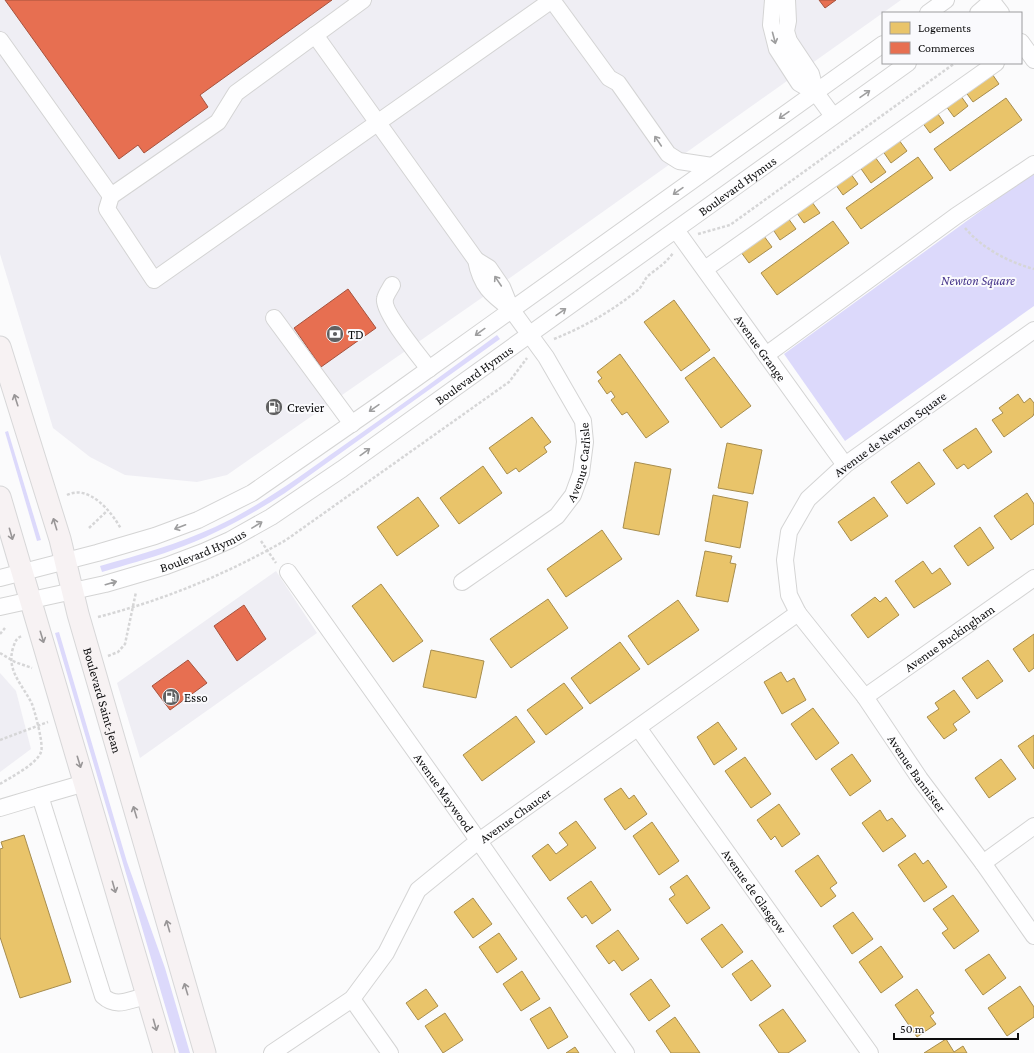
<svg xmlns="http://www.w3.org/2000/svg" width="1034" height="1053" viewBox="0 0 1034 1053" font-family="'Crimson Pro',serif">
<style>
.built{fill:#efeef4}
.green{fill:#dcd9fb}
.homes{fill:#e9c46a;stroke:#a78d4e}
.shops{fill:#e76f51;stroke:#a6523d}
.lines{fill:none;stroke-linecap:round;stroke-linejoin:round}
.minor-casing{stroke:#d4d4d4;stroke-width:18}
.major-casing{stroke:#d7d7d8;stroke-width:23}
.path{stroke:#d6d6d7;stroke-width:2.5;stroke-dasharray:3 2;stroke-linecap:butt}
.minor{stroke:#fefeff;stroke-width:16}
.major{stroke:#f7f2f3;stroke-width:21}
.oneway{stroke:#9e9e9f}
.oneway2{stroke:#999697}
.labels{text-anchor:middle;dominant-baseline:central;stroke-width:4;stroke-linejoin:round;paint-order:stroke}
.street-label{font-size:13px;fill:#0d0d0e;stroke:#fafafd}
.park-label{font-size:13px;font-style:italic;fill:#48378c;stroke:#fafafd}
.poi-label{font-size:13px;fill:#0d0d0e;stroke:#fafafd;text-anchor:start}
</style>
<rect width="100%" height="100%" fill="#fbfbfc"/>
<g class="built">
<polygon points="0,0 901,0 483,297 227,475 197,482 125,475 90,457 53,428 0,254"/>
<polygon points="276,571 317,633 140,758 117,683"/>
<polygon points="0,673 16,691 31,749 0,772"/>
</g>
<g class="green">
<polygon points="1034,172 1034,306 845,441 784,354"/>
<path d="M 497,335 L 500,339 L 285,493 C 249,516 213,536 173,550 C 149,559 125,565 102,572 L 100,566 C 139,555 178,544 215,527 C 260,506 299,477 340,448 C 393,411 445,373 497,335 Z"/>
<polygon points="8,431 41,540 37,541 5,432"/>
<polygon points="59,632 127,862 165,968 190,1053 179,1053 55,633"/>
</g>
<g class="homes">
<polygon points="988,68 999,84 973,102 962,87"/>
<polygon points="958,92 968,106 954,117 943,102"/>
<polygon points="1006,98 1022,120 950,171 934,149"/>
<polygon points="934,108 944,123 930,133 919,118"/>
<polygon points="896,136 907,151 891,163 880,147"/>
<polygon points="872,153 886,172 871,183 857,163"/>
<polygon points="918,157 933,178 861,229 846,208"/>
<polygon points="848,170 858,184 843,195 833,181"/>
<polygon points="809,198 820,213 804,223 794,209"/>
<polygon points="785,214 796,229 780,240 770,225"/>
<polygon points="833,221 849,243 777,295 761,273"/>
<polygon points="761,232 772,247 749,263 738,248"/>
<polygon points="674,300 710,350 681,371 644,322"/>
<polygon points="620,354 669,422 646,438 627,412 622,415 611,400 615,397 611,391 607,394 598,381 602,378 597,372"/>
<polygon points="714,357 751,406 721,428 685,378"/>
<polygon points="1018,394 1024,403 1030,398 1034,403 1034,413 1033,416 1004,437 992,420 1003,413 999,408"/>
<polygon points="532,417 551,442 544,447 547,452 519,472 516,468 507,474 489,448"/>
<polygon points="976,428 992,452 968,469 964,464 957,469 943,450"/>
<polygon points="727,443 762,450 753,494 718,488"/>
<polygon points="635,462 671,469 659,535 623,528"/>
<polygon points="919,462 935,484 907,504 891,482"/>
<polygon points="483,466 502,493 459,524 440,498"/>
<polygon points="1027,493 1034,504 1034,524 1011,540 994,516"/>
<polygon points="713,495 748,502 740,548 705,541"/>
<polygon points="418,497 439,526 397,556 377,527"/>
<polygon points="874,497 888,516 851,541 838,522"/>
<polygon points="980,527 994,548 968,566 954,546"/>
<polygon points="602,530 622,559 566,597 547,569"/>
<polygon points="705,551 732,556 730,563 736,564 728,602 696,596"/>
<polygon points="923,561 932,574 940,568 951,584 914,608 895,581"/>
<polygon points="381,584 423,641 393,662 352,606"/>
<polygon points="875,597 880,602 886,597 899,615 868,638 851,615"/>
<polygon points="548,599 568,628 511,668 490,639"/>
<polygon points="678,600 699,630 648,665 628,636"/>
<polygon points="1034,634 1034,668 1029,672 1013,649"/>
<polygon points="620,642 640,669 590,704 571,678"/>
<polygon points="431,650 484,661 476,698 423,687"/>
<polygon points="988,660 1003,681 977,699 962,678"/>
<polygon points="781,672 787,682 794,678 806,700 782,714 764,682"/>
<polygon points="564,683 583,708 546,735 527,710"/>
<polygon points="954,690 970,712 953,724 957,730 944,739 927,717 939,709 935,703"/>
<polygon points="813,708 839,743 816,760 791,724"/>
<polygon points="516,716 535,742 482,781 463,755"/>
<polygon points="718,722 737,749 714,765 697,737"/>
<polygon points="1034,735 1034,769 1018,746"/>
<polygon points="852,754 871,781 850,796 831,769"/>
<polygon points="745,757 771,794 751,808 725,771"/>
<polygon points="1001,759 1016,779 989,798 975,778"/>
<polygon points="621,788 629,799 634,795 647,814 625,830 604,799"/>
<polygon points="779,804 800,834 782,847 775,836 771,840 757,820"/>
<polygon points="880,810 887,821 892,818 906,836 883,852 862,823"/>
<polygon points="576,821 596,848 550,881 532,856 548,844 556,854 568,845 559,833"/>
<polygon points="652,822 679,861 659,875 633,836"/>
<polygon points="24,835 71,982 20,998 0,937 0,849 3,848 1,842"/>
<polygon points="915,853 923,864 928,860 947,887 924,902 898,865"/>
<polygon points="818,855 837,883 830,888 836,896 821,907 795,871"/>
<polygon points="687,875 710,908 687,924 669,899 675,895 670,887"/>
<polygon points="591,881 611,910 592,924 586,915 582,918 567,898"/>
<polygon points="953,895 979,931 954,949 942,933 948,929 933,909"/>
<polygon points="473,898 492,924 473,938 454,912"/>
<polygon points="853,912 873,939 852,954 833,926"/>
<polygon points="722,924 743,952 722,968 701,939"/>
<polygon points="618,930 639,959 622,971 614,960 609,964 596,946"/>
<polygon points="499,933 517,959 497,973 479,947"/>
<polygon points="881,946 903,977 881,993 859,962"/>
<polygon points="989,954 1006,978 983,995 965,970"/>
<polygon points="752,960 771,986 751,1001 732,974"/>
<polygon points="522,971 540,999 521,1011 503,984"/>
<polygon points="651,979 670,1006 649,1021 630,994"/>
<polygon points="1020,986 1034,1007 1034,1017 1007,1036 988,1008"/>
<polygon points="426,989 438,1006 418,1020 406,1003"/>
<polygon points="917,989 934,1013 930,1016 936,1024 917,1037 895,1005"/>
<polygon points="550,1007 568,1037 548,1049 530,1019"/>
<polygon points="783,1009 806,1041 788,1053 779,1053 759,1025"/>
<polygon points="445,1013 463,1040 443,1053 425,1026"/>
<polygon points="675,1017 700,1053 671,1053 656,1031"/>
<polygon points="946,1039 954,1052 963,1046 967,1053 924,1053"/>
<polygon points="575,1047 579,1053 566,1053"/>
</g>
<g class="shops">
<polygon points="5,0 332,0 200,95 208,107 144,153 138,145 119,159"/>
<polygon points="819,0 836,0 825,8"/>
<polygon points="348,289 376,328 321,367 294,328"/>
<polygon points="244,605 266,639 237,661 214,626"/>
<polygon points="188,660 207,683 170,710 152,686"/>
</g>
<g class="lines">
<defs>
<g id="minor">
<polyline points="363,0 236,93 218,122 111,196 107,209 154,280 552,0"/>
<polyline points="552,0 609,78 618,83 668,154 679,161 712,166"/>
<polyline points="773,0 771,25 777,49 799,83 816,93"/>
<polyline points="787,0 788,21 786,31 789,41 811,74 816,93 833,116"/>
<polyline points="991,0 1001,13"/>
<polyline points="928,13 946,0"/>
<polyline points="978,13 993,0"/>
<path d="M 315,35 L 476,260 C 481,286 491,294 511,309"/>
<polyline points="0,40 111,196"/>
<polyline points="1021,42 1034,60"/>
<path id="s1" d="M 676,230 L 845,465"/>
<polyline points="705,269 996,63"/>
<path d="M 392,285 C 390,289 386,294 385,299 C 382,311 420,357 429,369"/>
<polyline points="274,318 352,424"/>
<path id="s2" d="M 1034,330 L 845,465 L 808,499 L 789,532 L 785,560 L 789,595 L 798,613 L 865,697 L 920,779 L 983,863 L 1034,936"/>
<polyline points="766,355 956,216 1034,164"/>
<path id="s3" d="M 288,572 L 471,830 L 626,1053"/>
<polyline points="0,578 97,553 155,536 198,520 252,493 380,404 883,44"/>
<path id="s4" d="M 462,582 L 557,516 L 573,495 L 581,473 L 585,442 L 583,421 L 546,357 L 511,309 L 502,287 L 489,268 L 476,260"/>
<path id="s5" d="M 0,607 L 105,584 L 166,566 L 203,552 L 230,540 L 271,517 L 342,469 L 908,63"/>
<path id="s6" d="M 865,697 L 1034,578"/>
<path id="s7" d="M 639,729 L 870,1053"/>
<path d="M 85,783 L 40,796 L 103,996 C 117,1009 130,999 147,996"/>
<polyline points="0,808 40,796"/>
<polyline points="983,863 1034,826"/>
<polyline points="352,999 390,1053"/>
<path id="s8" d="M 272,1053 L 352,999 L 386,953 L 418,890 L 472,846 L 798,613"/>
</g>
<g id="major">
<path id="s9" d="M 0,347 L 60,539 L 78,614 L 205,1053"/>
<polyline points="0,497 164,1053"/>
</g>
</defs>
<use href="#minor" class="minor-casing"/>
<use href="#major" class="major-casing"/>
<g class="path">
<path d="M 965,228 C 982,248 1008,262 1034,269"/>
<polyline points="698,234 730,225 955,63"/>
<path d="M 554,339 C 584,327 612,311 638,290 C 643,286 644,279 649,275 C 658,268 667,262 673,253"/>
<path d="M 67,495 C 89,484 112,512 121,529"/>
<polyline points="89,528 107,511"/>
<polyline points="261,541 276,563"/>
<path d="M 98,617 C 164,600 227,574 286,540 L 509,382 L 527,358"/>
<polyline points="0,634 5,628"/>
<polyline points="0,653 15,662 32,668"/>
<polyline points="108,656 118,652 125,644 136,592"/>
<polyline points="0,740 48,722"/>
<path d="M 0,784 C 11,777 37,764 41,752 C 44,745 35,712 32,704 C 23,685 6,671 13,648 C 15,642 16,638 22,636"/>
</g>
<use href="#minor" class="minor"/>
<use href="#major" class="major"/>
</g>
<defs><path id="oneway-shaft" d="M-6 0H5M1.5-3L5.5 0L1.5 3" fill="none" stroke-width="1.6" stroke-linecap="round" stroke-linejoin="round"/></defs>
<g class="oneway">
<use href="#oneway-shaft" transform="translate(774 38) rotate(75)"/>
<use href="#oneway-shaft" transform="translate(865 94) rotate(-35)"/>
<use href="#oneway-shaft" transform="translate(784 115) rotate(145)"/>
<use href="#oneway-shaft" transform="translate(658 141) rotate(-124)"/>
<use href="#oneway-shaft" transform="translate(678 191) rotate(145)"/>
<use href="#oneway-shaft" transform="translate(498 281) rotate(-124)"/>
<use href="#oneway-shaft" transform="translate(561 312) rotate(-35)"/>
<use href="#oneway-shaft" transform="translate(480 332) rotate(144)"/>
<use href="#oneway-shaft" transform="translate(374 408) rotate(145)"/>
<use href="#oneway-shaft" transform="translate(365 452) rotate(-36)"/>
<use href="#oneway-shaft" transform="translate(257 525) rotate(-31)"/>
<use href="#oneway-shaft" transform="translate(180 527) rotate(159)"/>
<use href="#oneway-shaft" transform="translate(111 583) rotate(-16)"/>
</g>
<g class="oneway2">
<use href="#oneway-shaft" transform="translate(16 400) rotate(-108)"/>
<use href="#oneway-shaft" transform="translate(55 524) rotate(-107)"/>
<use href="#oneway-shaft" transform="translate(11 534) rotate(74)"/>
<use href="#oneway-shaft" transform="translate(42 637) rotate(73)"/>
<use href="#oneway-shaft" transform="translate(79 762) rotate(73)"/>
<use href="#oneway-shaft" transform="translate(135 812) rotate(-107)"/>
<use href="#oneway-shaft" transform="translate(114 887) rotate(74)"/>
<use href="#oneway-shaft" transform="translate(168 926) rotate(-106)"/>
<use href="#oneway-shaft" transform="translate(186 989) rotate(-107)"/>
<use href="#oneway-shaft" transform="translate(155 1025) rotate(74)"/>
</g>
<defs>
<symbol id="bank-disc" viewBox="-11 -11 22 22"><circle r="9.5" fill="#606061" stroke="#fafafd"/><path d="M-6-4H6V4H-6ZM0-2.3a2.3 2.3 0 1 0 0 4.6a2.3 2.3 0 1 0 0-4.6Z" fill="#fff"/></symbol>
<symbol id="fuel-disc" viewBox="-11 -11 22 22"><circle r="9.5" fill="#606061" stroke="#fafafd"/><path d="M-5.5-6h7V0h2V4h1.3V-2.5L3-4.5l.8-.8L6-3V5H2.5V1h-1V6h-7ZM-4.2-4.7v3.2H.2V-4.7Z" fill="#fff"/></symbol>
</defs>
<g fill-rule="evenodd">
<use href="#bank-disc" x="325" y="324" width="20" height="20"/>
<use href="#fuel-disc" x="264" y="397" width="20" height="20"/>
<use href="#fuel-disc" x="161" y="687" width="20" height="20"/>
</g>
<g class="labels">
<g class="street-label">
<text stroke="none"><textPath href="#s5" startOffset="859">Boulevard Hymus</textPath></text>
<text stroke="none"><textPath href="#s1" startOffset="145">Avenue Grange</textPath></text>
<text stroke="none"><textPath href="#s5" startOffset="535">Boulevard Hymus</textPath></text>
<text transform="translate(890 434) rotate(-36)">Avenue de Newton Square</text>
<text stroke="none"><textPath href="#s4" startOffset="176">Avenue Carlisle</textPath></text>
<text stroke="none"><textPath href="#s5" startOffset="211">Boulevard Hymus</textPath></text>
<text stroke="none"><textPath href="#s6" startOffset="103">Avenue Buckingham</textPath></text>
<text stroke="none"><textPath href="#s9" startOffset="368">Boulevard Saint-Jean</textPath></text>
<text stroke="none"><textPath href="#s2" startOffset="604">Avenue Bannister</textPath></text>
<text stroke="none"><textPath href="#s3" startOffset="270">Avenue Maywood</textPath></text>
<text stroke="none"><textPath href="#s8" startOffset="347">Avenue Chaucer</textPath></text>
<text stroke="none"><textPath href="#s7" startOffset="199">Avenue de Glasgow</textPath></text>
</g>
<g class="park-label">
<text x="978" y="280">Newton Square</text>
</g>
<g class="poi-label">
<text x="348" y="334">TD</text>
<text x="287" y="407">Crevier</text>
<text x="184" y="697">Esso</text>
</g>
</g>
<rect x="882" y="12" width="140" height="52" fill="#fafafd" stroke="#9b9b9d"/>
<rect x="890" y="22" width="20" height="12" fill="#e9c46a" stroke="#9b9b9d"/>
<text x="918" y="32" font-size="12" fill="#0d0d0e">Logements</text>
<rect x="890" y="42" width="20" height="12" fill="#e76f51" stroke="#9b9b9d"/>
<text x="918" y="52" font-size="12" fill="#0d0d0e">Commerces</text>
<path d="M894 1033v6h124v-6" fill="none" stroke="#0d0d0e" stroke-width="2"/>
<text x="900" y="1033" font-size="12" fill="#0d0d0e" stroke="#fafafd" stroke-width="3" paint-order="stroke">50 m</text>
</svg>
